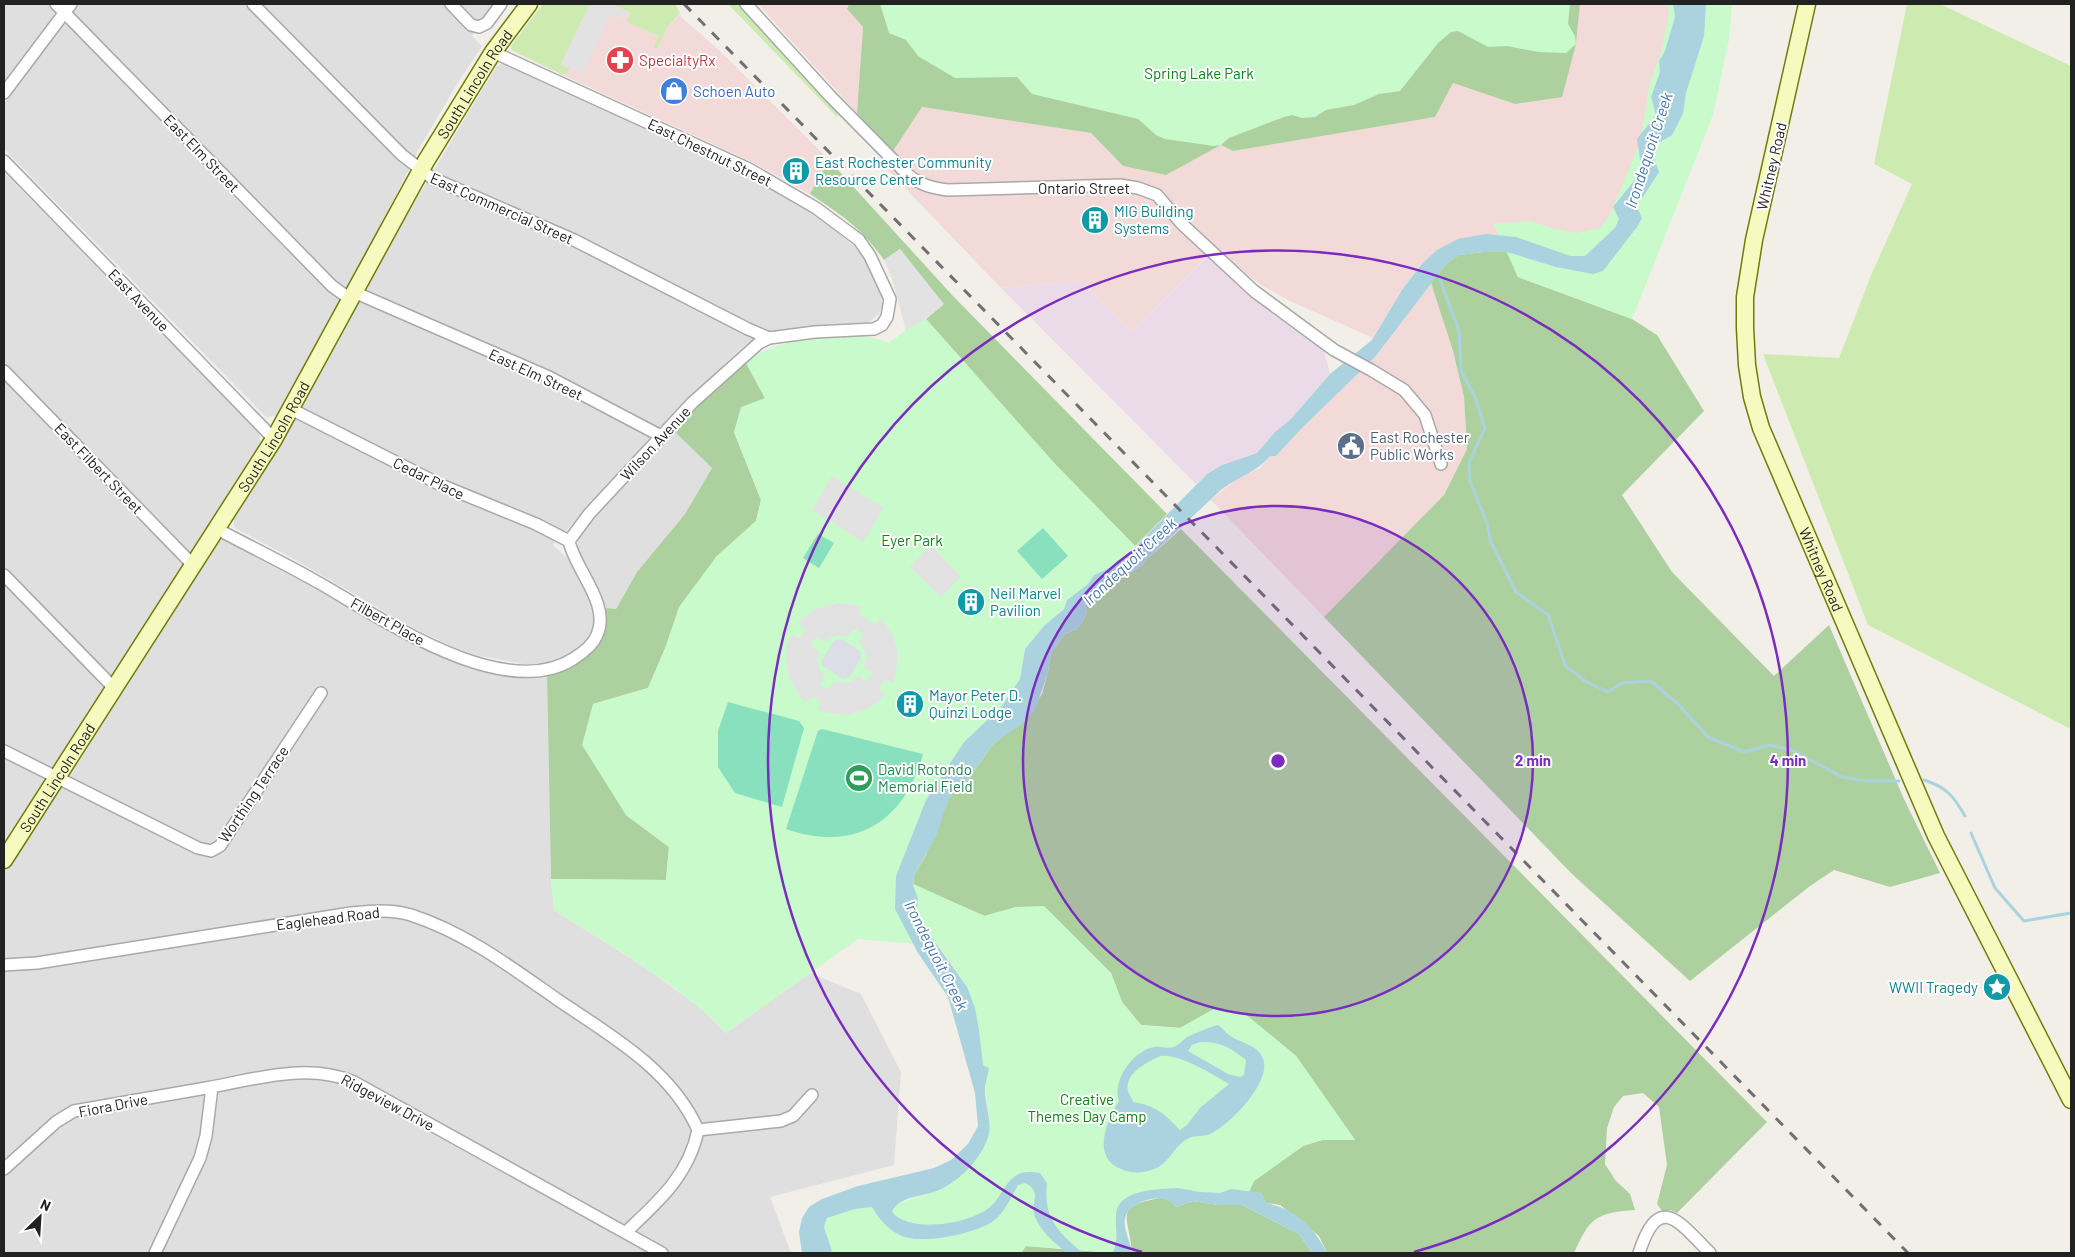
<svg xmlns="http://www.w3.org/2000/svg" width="2075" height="1257" viewBox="0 0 2075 1257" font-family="Barlow,sans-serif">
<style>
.residential{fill:#e0dfdf}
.commercial{fill:#f2dad9}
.industrial{fill:#ebdbe8}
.grass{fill:#cdebb0}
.forest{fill:#add19e}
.park{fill:#c8facc}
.pitch{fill:#88e0be}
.parking{fill:#e2e2e2;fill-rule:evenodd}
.plaza{fill:#dddde8}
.water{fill:#aad3df;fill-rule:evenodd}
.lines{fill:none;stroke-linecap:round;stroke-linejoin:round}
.stream{stroke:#aad3df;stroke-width:3}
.street-casing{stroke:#a9a9a9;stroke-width:14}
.secondary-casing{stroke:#707d05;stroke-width:19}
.street{stroke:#fff;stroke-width:11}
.secondary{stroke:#f7fabf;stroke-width:16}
.rail{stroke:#707070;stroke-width:3;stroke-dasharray:10 10;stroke-linecap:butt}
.ring{fill:none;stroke:#7b2cbf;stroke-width:2.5}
.labels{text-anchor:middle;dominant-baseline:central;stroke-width:4;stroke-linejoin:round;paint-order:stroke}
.health-label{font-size:15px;fill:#be3a42;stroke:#fff;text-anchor:start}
.park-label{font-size:15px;fill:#0c8416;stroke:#fff}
.street-label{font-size:15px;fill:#222;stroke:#fff}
.shop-label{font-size:15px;fill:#366cbe;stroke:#fff;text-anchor:start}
.culture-label{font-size:15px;fill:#0d838f;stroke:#fff;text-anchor:start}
.service-label{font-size:15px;fill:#4e5e75;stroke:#fff;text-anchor:start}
.leisure-label{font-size:15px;fill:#27864d;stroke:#fff;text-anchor:start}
.water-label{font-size:16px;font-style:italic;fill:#4a7aab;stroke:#fff}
.centre{fill:#7b2cbf;stroke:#fff;stroke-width:2.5}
.ring-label{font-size:15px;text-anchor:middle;font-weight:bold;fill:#7b2cbf;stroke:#fff;stroke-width:4;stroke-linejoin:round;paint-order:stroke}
</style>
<rect width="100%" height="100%" fill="#f2efe9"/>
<g class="residential">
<polygon points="4,4 48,4 54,12 53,17 4,83"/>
<polygon points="79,4 497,4 472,36 482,46 457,84 420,147 374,239 279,414 276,416 267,417 264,415 4,149 4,103"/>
<polygon points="503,64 694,150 777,192 802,207 831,227 853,245 865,259 875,279 881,295 882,306 879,314 869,322 777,330 756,338 740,349 665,422 553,545 568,559 595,610 595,625 591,637 581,649 558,660 528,665 476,655 451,646 409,626 299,562 235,528 233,519 277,449 372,274 477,98 497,66"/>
<polygon points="4,172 258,431 261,444 4,847"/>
<polygon points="672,429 712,468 685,514 637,572 616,609 605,608 577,554 579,536 584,528"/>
<polygon points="226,538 399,634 525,676 547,675 551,879 554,910 644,967 702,1009 726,1033 810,973 861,994 901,1072 894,1165 770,1197 791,1253 4,1253 4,873 217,542"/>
</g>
<g class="commercial">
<polygon points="590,4 612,4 631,13 628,22 659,36 657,48 666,29 679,15 721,52 829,160 810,194 752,162 563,75 567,73"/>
<polygon points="758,4 849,4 847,9 863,27 857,113"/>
<polygon points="1580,4 1673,4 1639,158 1619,219 1606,237 1516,237 1421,265 1402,290 1373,338 1290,301 1258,283 1215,248 1131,332 1081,281 1001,288 883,165 921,107 1091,133 1123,166 1166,175 1221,145 1233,151 1435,117 1453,83 1515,104 1576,44"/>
<polygon points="1431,283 1453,351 1464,397 1467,449 1444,495 1324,617 1211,500 1235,480 1260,468 1270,456 1276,456 1302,428 1375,357"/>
</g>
<polygon class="industrial" points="1207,257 1249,294 1324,350 1330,374 1291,419 1275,432 1257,453 1222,465 1207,474 1196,484 1001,288 1081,281 1131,332"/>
<g class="grass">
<polygon points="543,4 590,4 561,64 570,68 567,73 563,75 511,50 511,46"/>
<polygon points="612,4 675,4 680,13 666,29 657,49 654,47 659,36 627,22 631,13"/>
<polygon points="728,4 738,4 828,96 838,112 837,117"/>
<polygon points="1907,4 1940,4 2071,66 2071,729 1868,625 1763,354 1839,358 1872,273 1912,184 1874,164"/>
</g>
<g class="forest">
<polygon points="849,4 1580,4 1576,44 1562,97 1515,104 1453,83 1435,117 1233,151 1221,145 1166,175 1123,166 1091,133 922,107 891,154 857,113 863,27 847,9"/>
<path d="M 829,160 L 953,296 L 1167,514 L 1135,546 L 1055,464 L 926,319 L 943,305 L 900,249 L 884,260 C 861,228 843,216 810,194 Z"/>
<polygon points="1483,252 1507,252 1518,277 1632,319 1657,335 1704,411 1622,495 1672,572 1774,676 1829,625 1904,799 1940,873 1890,887 1834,870 1810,886 1690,981 1572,874 1324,617 1444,495 1467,449 1464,397 1453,351 1431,283 1446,264 1459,255"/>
<path d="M 745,361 L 765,398 L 734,432 L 761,500 L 756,521 L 716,557 L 664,651 L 648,688 L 593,704 L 626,815 L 669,847 L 666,880 L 551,879 L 547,675 C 582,664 609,650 605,608 L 616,609 L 637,572 L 685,514 L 712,468 L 672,429 Z"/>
<path d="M 1181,529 L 1767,1122 L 1677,1213 L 1670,1210 L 1663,1212 L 1657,1204 L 1667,1165 L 1659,1107 L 1643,1093 L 1623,1096 L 1614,1107 L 1607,1128 L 1605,1164 L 1616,1181 L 1630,1194 L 1635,1210 C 1595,1213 1590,1218 1574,1253 L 1327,1253 L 1319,1236 L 1280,1205 L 1266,1203 L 1261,1193 L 1249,1192 L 1254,1181 L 1303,1146 L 1322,1140 L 1355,1140 L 1296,1056 L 1245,1014 L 1214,1009 L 1180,1028 L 1141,1025 L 1122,1002 L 1111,973 L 1016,907 L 985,916 L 913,885 L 914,875 L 926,855 L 948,800 L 953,793 L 963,787 L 993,744 L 1024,721 L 1042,694 L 1048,672 L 1051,653 L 1065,634 L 1077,629 L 1083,621 L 1087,611 L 1085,606 L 1088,601 C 1101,598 1104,590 1113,582 C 1123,573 1139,573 1146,560 Z"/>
<path d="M 1161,1198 L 1170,1200 L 1176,1207 L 1193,1201 L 1218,1205 L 1242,1205 L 1299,1234 L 1312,1253 L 1132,1253 C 1130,1218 1111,1206 1161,1198 Z"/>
<polygon points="1026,1246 1112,1253 1021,1253"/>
</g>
<g class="park">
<polygon points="880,4 1570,4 1568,24 1575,36 1576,44 1566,53 1538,52 1507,46 1488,47 1458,31 1451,32 1438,43 1400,91 1379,94 1354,105 1326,110 1315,117 1302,118 1292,115 1284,117 1229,138 1221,145 1214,146 1165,139 1156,135 1138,119 1032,94 1017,77 955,78 918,56 906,40 889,33"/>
<polygon points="1667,4 1732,4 1729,39 1713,115 1632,319 1518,277 1494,224 1530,221 1555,229 1577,233 1600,228 1610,215 1640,142 1650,83 1661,53 1669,12"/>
<path d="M 926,319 L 1055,464 L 1135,546 L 1110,568 L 1094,575 L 1088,584 L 1067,600 L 1064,608 L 1025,649 L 1020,679 L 1002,706 L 964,742 L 926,800 L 896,876 L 984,916 L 1016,907 L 1044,906 L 1111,973 L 1122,1002 L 1141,1025 L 1180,1028 L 1214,1009 L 1245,1014 L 1296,1056 L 1355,1140 L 1322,1140 L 1303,1146 L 1254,1181 L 1249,1192 L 1231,1189 L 1220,1193 L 1200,1192 L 1178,1188 L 1125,1198 L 1116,1227 L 1118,1242 L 1113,1253 L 1026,1246 L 1021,1253 L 829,1253 L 832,1251 L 824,1227 L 827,1218 L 855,1209 L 897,1204 L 940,1189 L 989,1119 L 985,1086 L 989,1068 L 983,1065 L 967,987 L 939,946 L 858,939 L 726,1033 C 677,982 613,948 554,910 L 551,879 L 666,880 L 669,847 L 626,815 L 582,745 L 593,704 L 648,688 L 664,651 L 679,607 L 716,557 L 756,521 L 761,500 L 734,432 L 741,407 L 765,398 L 745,361 C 780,338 850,326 889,343 L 906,330 Z"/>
</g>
<g class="pitch">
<polygon points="1043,528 1068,556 1042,579 1017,551"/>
<polygon points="818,534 834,543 819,568 803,558"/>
<polygon points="728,702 799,721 804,728 782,807 735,793 718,767 718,731"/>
<path d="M 822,729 L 923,754 C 904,822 855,853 786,829 L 818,731 Z"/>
</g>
<g class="parking">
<polygon points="590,4 612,4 627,11 623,20 610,14 583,74 561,64"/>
<polygon points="900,249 944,304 924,320 906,330 892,278 884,260"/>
<polygon points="832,476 884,508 863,542 812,510"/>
<polygon points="930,545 961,576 941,597 910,567"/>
<path d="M 839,603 L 861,606 L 860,615 L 873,623 L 875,624 L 881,619 L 892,633 L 898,653 L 896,674 L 893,683 L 885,680 L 880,686 L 880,689 L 885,694 L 882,698 L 869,708 L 848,715 L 828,713 L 818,710 L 821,703 L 815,697 L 810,698 L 806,702 L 801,698 L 789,677 L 786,661 L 787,645 L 790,637 L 791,635 L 799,638 L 804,632 L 804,628 L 798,623 L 803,618 L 816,609 ZM 857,629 L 863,635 L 859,642 L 863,648 L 866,656 L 864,667 L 871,671 L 872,675 L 865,681 L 859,676 L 851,682 L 844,683 L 834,682 L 829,689 L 824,688 L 820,684 L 825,676 L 819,668 L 817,661 L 819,651 L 812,647 L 813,641 L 817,637 L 825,642 L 834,636 L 850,636 L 852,631 Z"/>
</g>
<polygon class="plaza" points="841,639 860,651 861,658 849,677 843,679 823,666 822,660 834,641"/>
<g class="water">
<path d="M 1673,4 L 1706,4 L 1704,36 L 1686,93 L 1683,114 L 1672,135 L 1653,146 L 1652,153 L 1659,172 L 1643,197 L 1636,198 L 1634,201 L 1642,218 L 1637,227 L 1603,271 L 1593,274 L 1556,267 L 1507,252 L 1483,252 L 1460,255 L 1446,264 L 1375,357 L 1302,428 L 1276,456 L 1270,456 C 1257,472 1238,477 1222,489 L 1146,560 C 1139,573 1123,573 1113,582 C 1104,590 1101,598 1088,601 L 1085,605 L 1087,611 L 1083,621 L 1077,629 L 1065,634 L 1051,653 L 1048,672 L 1035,710 L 1022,724 L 993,744 L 963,787 L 953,793 L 948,800 L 936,837 L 914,875 L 913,885 L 918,899 L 917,911 L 925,928 L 967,987 L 975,1008 L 979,1030 L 983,1065 L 989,1068 C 988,1074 986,1080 985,1087 C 984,1104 994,1124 987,1140 C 979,1161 959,1181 939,1190 C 926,1196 898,1196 892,1212 C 910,1234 970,1224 990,1207 C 1000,1199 1004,1184 1014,1177 C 1023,1170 1030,1172 1040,1173 L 1047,1183 C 1043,1218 1058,1232 1083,1253 L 1067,1253 C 1055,1243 1041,1232 1035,1217 C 1029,1202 1044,1193 1025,1183 L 1018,1185 C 1012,1196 1006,1209 997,1218 C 982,1233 922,1245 902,1236 C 888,1230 879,1219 872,1207 L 855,1209 L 827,1218 L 824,1227 L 832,1251 L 829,1253 L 802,1253 L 799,1232 L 802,1218 L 809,1207 L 822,1199 L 858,1186 L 934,1168 L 951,1160 L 968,1144 L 978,1126 L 975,1093 L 948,997 L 918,953 L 895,909 L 896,876 L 926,800 L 964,742 L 1002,706 L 1020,679 L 1025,649 L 1044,626 L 1064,609 L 1067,600 L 1088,584 L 1094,575 L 1110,568 L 1132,550 L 1207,474 L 1222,465 L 1257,453 L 1275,432 L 1291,419 L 1330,374 L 1372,340 L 1402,290 L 1421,265 L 1437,250 L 1458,239 L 1486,234 L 1516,237 L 1570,256 L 1585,256 L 1615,228 L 1619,219 L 1613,207 L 1642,171 L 1637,139 L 1656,115 L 1651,97 L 1660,72 L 1659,61 L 1665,51 L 1675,17 Z"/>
<path d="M 1218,1025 C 1223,1028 1225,1032 1229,1035 C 1241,1044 1260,1044 1264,1062 C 1268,1085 1231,1123 1212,1133 C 1204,1138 1195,1134 1187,1139 C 1174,1146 1169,1164 1154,1169 C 1144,1173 1131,1174 1121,1169 C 1091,1157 1107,1120 1119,1101 C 1112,1080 1133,1051 1154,1047 C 1160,1046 1168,1049 1173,1047 C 1178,1046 1182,1041 1186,1038 C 1190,1035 1213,1026 1218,1025 ZM 1200,1042 C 1219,1041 1232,1048 1246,1060 L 1244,1075 L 1240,1077 L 1228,1074 L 1188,1051 L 1192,1045 ZM 1160,1056 C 1180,1054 1212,1074 1229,1084 L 1200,1108 L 1187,1125 L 1180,1130 C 1164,1113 1156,1106 1133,1102 C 1132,1097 1129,1095 1128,1091 C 1124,1073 1148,1062 1160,1056 Z"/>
<path d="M 1178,1188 L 1200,1192 L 1220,1193 L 1231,1189 L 1261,1193 L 1266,1203 C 1296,1209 1314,1227 1327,1253 L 1312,1253 L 1299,1234 L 1242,1205 L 1218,1205 L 1193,1201 L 1176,1207 C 1173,1204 1171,1201 1167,1200 C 1153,1195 1128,1203 1125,1219 C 1123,1229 1131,1243 1132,1253 L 1113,1253 C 1119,1238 1115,1231 1116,1215 C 1117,1189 1159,1189 1178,1188 Z"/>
</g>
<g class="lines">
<g class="stream">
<polyline points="1437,271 1459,331 1461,371 1475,397 1485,428 1469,463 1470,481 1487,523 1490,540 1516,592 1548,615 1565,665 1585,681 1608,692 1622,683 1651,681 1678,704 1708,737 1744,752 1769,745 1794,751 1842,777 1865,781 1899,781"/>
<path d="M 1924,780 C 1946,787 1953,795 1965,816"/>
<polyline points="1971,833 1995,888 2024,921 2071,913"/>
</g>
<defs>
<g id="street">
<polyline points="56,4 332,286 350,299"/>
<polyline points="253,4 402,155 432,178 574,240 748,329 769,338"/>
<polyline points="451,4 471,25 479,27 487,23 501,4"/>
<path d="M 746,4 L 830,96 L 907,174 C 920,185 932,188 948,190 L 1120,185 L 1138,188 L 1157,195 L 1182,224 L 1254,291 L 1334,350 L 1371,370 L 1404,390 L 1425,415 L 1441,464"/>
<polyline points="4,93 71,4"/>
<polyline points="4,161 274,439"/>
<polyline points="354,292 549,377 661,436"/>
<polyline points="4,371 193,565"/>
<polyline points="291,409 441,485 536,524 569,541"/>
<path d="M 217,529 C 249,546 282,562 314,580 C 377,615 502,704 573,659 C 581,654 593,645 597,635 C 611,604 575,570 569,541 L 589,514 L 692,403 L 759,343 L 769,338 L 815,332 L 874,329 L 882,325 L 887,317 L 890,299 L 870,256 L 859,240 L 816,208 L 749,169 L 493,52"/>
<polyline points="4,575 115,689"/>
<polyline points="4,751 198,848 211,851 220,846 321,693"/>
<path d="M 4,965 L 37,963 L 351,913 C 371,911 391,909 411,915 C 466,933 511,967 558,1000 C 610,1035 672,1070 698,1130"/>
<polyline points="698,1130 781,1121 793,1116 812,1095"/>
<polyline points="4,1169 56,1122 74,1111 212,1087"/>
<path d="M 626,1232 C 658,1202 689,1175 698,1130"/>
<path d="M 155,1253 L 200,1158 L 206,1136 L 212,1087 C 258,1078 309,1063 354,1082 L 662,1253"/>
<path d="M 1639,1253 C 1659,1191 1679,1222 1710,1253"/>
</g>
<g id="secondary">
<path id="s1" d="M 1807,4 L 1754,240 L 1745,297 L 1745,328 L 1747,365 L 1752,397 L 1761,428 L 1936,836 L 2071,1100"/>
<path id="s2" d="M 4,860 L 274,439 L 426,161 L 493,52 L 529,4"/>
</g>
</defs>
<use href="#street" class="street-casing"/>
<use href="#secondary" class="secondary-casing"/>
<use href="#street" class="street"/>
<use href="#secondary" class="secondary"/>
<polyline class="rail" points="684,4 1908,1253"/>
</g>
<circle cx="1278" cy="761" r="255" fill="#7b2cbf" fill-opacity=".12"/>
<g class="ring">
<circle cx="1278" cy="761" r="255"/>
<path d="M1142 1252A510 510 0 1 1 1414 1252"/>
</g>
<defs>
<symbol id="pharmacy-disc" viewBox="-11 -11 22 22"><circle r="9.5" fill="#e0444e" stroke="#fff"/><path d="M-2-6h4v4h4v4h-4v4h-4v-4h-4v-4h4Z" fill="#fff"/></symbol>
<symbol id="shop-disc" viewBox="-11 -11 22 22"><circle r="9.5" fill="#3f7fe0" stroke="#fff"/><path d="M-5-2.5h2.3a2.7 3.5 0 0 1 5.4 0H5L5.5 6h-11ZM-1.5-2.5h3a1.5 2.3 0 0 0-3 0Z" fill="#fff"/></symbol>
<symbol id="building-disc" viewBox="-11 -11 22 22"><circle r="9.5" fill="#0f9aa8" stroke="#fff"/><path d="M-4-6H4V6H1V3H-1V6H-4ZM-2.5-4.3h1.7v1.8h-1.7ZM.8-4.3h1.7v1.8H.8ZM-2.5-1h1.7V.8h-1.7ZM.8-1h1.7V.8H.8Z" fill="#fff"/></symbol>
<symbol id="civic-disc" viewBox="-11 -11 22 22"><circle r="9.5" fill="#5c6f8a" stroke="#fff"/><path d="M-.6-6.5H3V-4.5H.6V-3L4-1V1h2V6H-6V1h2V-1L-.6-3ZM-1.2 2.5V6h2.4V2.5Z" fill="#fff"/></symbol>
<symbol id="stadium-disc" viewBox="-11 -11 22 22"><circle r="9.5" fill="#2e9e5b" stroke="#fff"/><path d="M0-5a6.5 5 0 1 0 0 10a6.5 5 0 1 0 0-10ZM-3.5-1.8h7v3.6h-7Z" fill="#fff"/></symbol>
<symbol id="sight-disc" viewBox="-11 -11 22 22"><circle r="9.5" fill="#0f9aa8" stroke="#fff"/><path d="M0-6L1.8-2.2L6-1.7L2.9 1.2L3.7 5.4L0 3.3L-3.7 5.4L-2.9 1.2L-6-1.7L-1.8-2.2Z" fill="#fff"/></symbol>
</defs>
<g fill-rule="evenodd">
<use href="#pharmacy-disc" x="604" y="44" width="32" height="32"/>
<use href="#shop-disc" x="658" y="75" width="32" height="32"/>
<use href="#building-disc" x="780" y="155" width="32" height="32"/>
<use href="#building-disc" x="1079" y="204" width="32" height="32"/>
<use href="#civic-disc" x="1335" y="430" width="32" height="32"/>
<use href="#building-disc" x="955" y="586" width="32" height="32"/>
<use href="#building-disc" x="894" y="688" width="32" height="32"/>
<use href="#stadium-disc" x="843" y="762" width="32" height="32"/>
<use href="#sight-disc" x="1981" y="971" width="32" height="32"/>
</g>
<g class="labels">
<g class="health-label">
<text x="639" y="60">SpecialtyRx</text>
</g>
<g class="park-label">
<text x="1199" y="73">Spring Lake Park</text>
<text x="912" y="540">Eyer Park</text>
<text x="1087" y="1099">Creative<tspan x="1087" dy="17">Themes Day Camp</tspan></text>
</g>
<g class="street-label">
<text stroke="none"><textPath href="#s2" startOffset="908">South Lincoln Road</textPath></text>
<text transform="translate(710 152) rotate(26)">East Chestnut Street</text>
<text transform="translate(202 153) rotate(46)">East Elm Street</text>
<text transform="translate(1771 166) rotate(-77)">Whitney Road</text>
<text x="1084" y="188">Ontario Street</text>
<text transform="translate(502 208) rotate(24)">East Commercial Street</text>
<text transform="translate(139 300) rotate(46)">East Avenue</text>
<text transform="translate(536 374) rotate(25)">East Elm Street</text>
<text stroke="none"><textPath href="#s2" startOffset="502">South Lincoln Road</textPath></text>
<text transform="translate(655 443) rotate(-47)">Wilson Avenue</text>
<text transform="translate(99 468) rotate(46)">East Filbert Street</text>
<text transform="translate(429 478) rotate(26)">Cedar Place</text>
<text stroke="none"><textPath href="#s1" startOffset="586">Whitney Road</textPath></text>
<text transform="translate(388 621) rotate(29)">Filbert Place</text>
<text stroke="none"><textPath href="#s2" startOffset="98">South Lincoln Road</textPath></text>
<text transform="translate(253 794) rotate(-56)">Worthing Terrace</text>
<text transform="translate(328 918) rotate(-7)">Eaglehead Road</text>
<text transform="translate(388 1102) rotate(28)">Ridgeview Drive</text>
<text transform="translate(113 1105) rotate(-11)">Fiora Drive</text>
</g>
<g class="shop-label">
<text x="693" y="91">Schoen Auto</text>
</g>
<g class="culture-label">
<text x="815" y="162">East Rochester Community<tspan x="815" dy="17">Resource Center</tspan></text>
<text x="1114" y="211">MIG Building<tspan x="1114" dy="17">Systems</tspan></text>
<text x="990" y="593">Neil Marvel<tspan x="990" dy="17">Pavilion</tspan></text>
<text x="929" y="695">Mayor Peter D.<tspan x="929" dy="17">Quinzi Lodge</tspan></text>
<text x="1978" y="987" text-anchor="end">WWII Tragedy</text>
</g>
<g class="service-label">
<text x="1370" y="437">East Rochester<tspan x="1370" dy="17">Public Works</tspan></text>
</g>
<g class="leisure-label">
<text x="878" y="769">David Rotondo<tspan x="878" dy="17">Memorial Field</tspan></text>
</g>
<g class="water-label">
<text transform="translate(1648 150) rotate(-72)">Irondequoit Creek</text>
<text transform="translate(1129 561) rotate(-43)">Irondequoit Creek</text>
<text transform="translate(937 955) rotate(63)">Irondequoit Creek</text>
</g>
</g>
<circle cx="1278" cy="761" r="8" class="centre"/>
<g class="ring-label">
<text x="1533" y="766">2 min</text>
<text x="1788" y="766">4 min</text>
</g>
<rect width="2075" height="1257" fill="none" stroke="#222222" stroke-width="10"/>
<g transform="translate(40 1217) rotate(25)" stroke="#ffffff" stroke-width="4" paint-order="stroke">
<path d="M0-4L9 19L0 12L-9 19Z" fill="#222222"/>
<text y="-8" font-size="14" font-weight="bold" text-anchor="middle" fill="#222222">N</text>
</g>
</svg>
